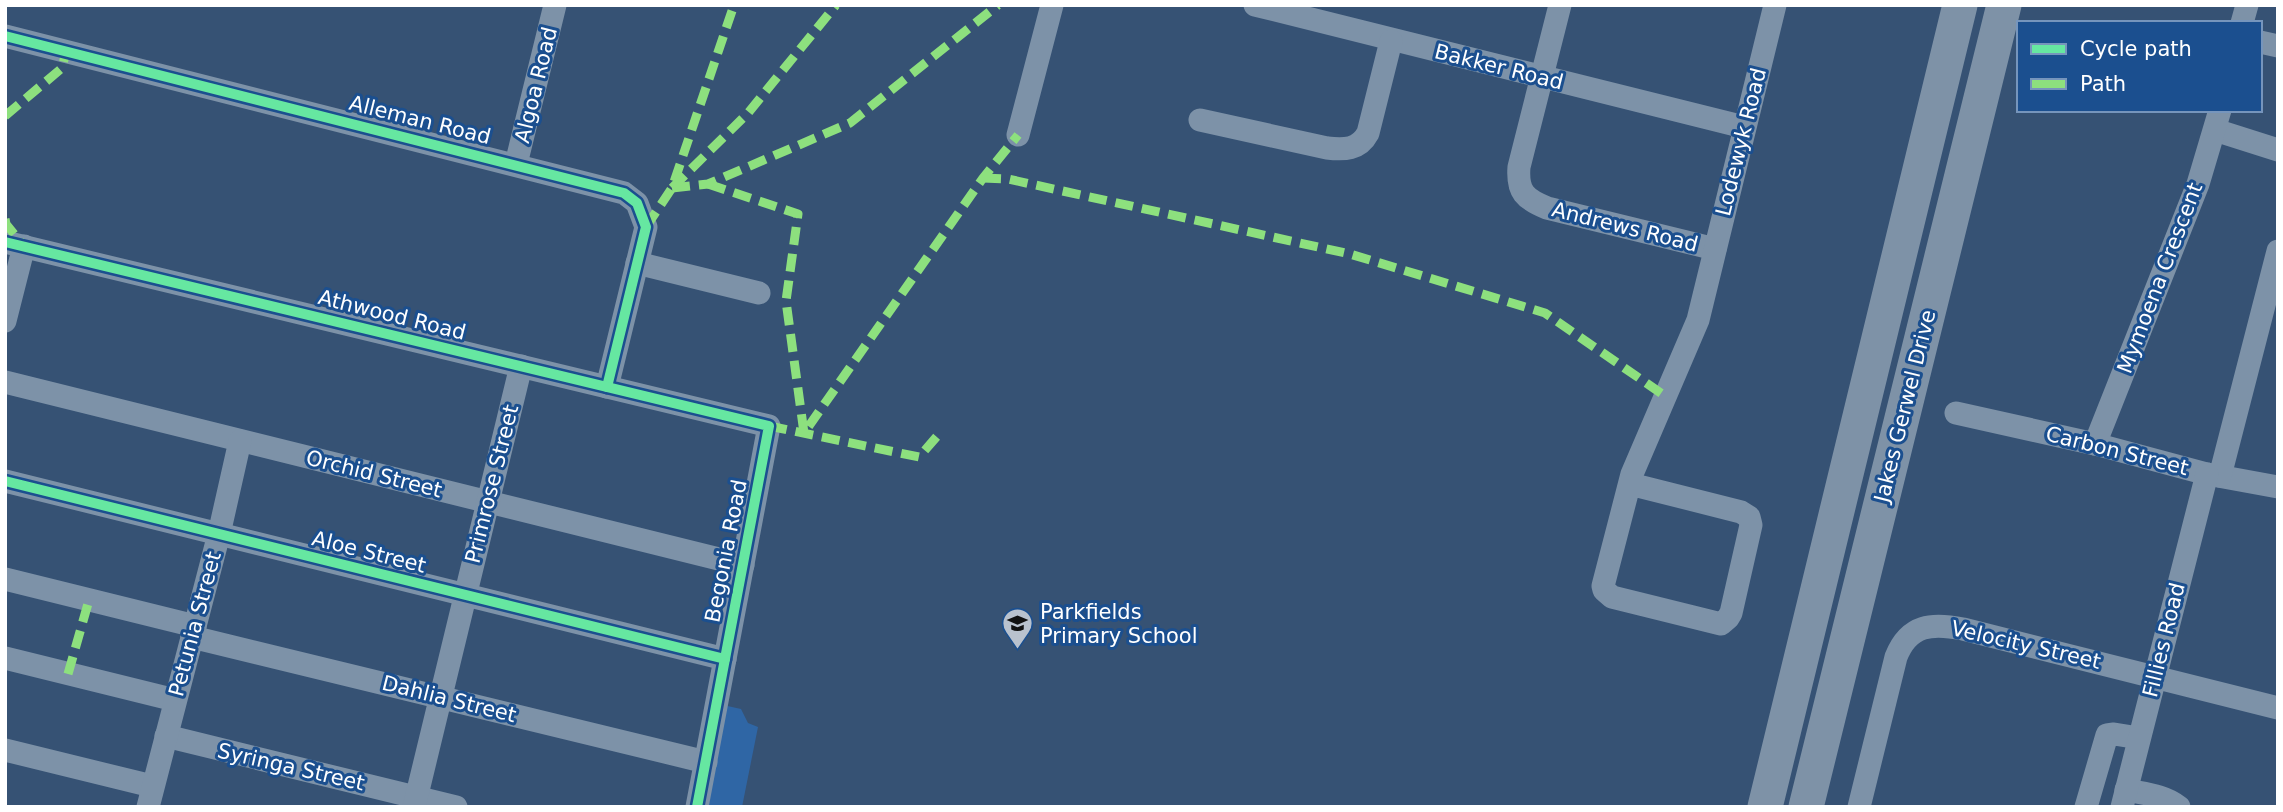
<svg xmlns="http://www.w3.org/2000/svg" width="2283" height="812" viewBox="0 0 2283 812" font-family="'DejaVu Sans',sans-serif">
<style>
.green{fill:#2f66a5}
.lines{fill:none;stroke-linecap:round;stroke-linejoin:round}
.minor{stroke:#7d92a8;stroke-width:23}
.highway{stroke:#7e92a7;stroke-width:35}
.quiet{stroke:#8de07e;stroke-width:9;stroke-dasharray:18 9;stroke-linecap:butt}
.cycleway-casing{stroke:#1b4f8f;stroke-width:15}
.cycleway{stroke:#66e7a1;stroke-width:10}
.labels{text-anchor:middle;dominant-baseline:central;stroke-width:6;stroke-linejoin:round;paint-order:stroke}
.street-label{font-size:21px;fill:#fff;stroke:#1b4f8f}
.poi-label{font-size:21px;fill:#fff;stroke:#1b4f8f;text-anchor:start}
</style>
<rect width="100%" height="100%" fill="#365274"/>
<polygon class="green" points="723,705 741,709 748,723 758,727 742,807 703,807"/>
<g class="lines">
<g class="minor">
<polyline points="1255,5 1744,127"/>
<path d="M 1560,5 L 1519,167 C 1517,192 1525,199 1547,208 L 1715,249"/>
<polyline points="2242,23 2247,5"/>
<polyline points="5,36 624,193 637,203 646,227 607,387"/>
<polyline points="2260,42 2278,46"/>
<path d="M 1200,120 L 1327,148 C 1344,150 1359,150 1368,133 L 1391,41"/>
<polyline points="2215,130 2278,150"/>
<polyline points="1018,135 1052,5"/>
<polyline points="516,164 555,5"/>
<polyline points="5,242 769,426 697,807"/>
<polyline points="637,263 759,293"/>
<polyline points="5,321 24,246"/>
<polyline points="5,382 743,565"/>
<polyline points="1956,413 2095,444 2207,474 2278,487"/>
<polyline points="2095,444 2198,184 2220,110"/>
<polyline points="2220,476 2278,251"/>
<polyline points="5,481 725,659"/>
<polyline points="1630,484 1741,512 1749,517 1751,525 1731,613 1728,618 1721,624 1612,597 1604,590 1603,586 1632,474 1698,320 1775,5"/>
<polyline points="5,579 195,626"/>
<polyline points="192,637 706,762"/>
<polyline points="5,658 175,700"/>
<polyline points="166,736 456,807"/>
<polyline points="5,750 152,786"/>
<path d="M 2126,790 C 2145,794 2164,795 2179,807"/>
<polyline points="148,807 219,534 240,441"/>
<polyline points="414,807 521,366"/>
<path d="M 1859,807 L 1896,657 C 1909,624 1932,623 1963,629 L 2278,708"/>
<polyline points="2086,807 2107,735 2114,734 2139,738"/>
<polyline points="2122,807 2207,474"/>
</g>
<g class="highway">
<polyline points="1765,807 1960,5"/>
<polyline points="1806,807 2004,5"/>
</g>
<g class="quiet">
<polyline points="5,116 62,68 66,51"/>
<polyline points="983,178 1008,179 1350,254 1545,313 1665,396"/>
<polyline points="708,184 798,214 786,301 804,433 983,178 1018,135"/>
<polyline points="672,188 708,184 850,123 998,5"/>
<polyline points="672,188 748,113 836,5"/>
<polyline points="5,219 6,224 24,246"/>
<polyline points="646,227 672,188 734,5"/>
<polyline points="769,426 919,457 939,434"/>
<polyline points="68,674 89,600"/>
</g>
<defs>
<g id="cycleway">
<polyline points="5,36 624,193 637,203 646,227 607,387"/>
<polyline points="5,242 769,426 697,807"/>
<polyline points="5,481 725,659"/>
</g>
</defs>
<use href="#cycleway" class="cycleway-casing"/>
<use href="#cycleway" class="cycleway"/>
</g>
<defs>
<symbol id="school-pin" viewBox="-11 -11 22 30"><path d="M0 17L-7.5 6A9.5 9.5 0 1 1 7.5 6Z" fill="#b9c2ce" stroke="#1b4f8f"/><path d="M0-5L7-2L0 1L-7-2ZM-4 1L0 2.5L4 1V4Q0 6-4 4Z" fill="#111"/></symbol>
</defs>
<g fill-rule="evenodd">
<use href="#school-pin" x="1000" y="606" width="35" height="47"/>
</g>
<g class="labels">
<g class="street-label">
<text transform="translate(1499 67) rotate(14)">Bakker Road</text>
<text transform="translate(536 85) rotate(-76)">Algoa Road</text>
<text transform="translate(420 120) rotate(14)">Alleman Road</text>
<text transform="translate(1741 142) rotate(-76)">Lodewyk Road</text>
<text transform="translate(1625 227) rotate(14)">Andrews Road</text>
<text transform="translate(2160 278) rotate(-69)">Mymoena Crescent</text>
<text transform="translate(392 315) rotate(14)">Athwood Road</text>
<text transform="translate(1905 406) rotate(-76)">Jakes Gerwel Drive</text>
<text transform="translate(2117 451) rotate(14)">Carbon Street</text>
<text transform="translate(374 474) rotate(14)">Orchid Street</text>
<text transform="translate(492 484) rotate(-76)">Primrose Street</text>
<text transform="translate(726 551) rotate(-79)">Begonia Road</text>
<text transform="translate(369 552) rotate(14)">Aloe Street</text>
<text transform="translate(195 624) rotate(-75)">Petunia Street</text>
<text transform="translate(2164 640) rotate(-76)">Fillies Road</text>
<text transform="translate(2026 645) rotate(13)">Velocity Street</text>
<text transform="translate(449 699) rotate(14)">Dahlia Street</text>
<text transform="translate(291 767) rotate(13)">Syringa Street</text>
</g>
<g class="poi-label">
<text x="1040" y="612">Parkfields<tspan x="1040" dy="24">Primary School</tspan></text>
</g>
</g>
<rect width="2283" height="812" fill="none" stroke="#ffffff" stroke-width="14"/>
<rect x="2017" y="21" width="245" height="91" fill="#1b4f8f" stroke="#7695bc" stroke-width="2"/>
<rect x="2031" y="44" width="35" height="10" fill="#66e7a1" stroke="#7695bc" stroke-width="2"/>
<text x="2080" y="56" font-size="21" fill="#ffffff">Cycle path</text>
<rect x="2031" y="79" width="35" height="10" fill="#8de07e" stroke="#7695bc" stroke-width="2"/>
<text x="2080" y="91" font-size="21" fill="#ffffff">Path</text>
</svg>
